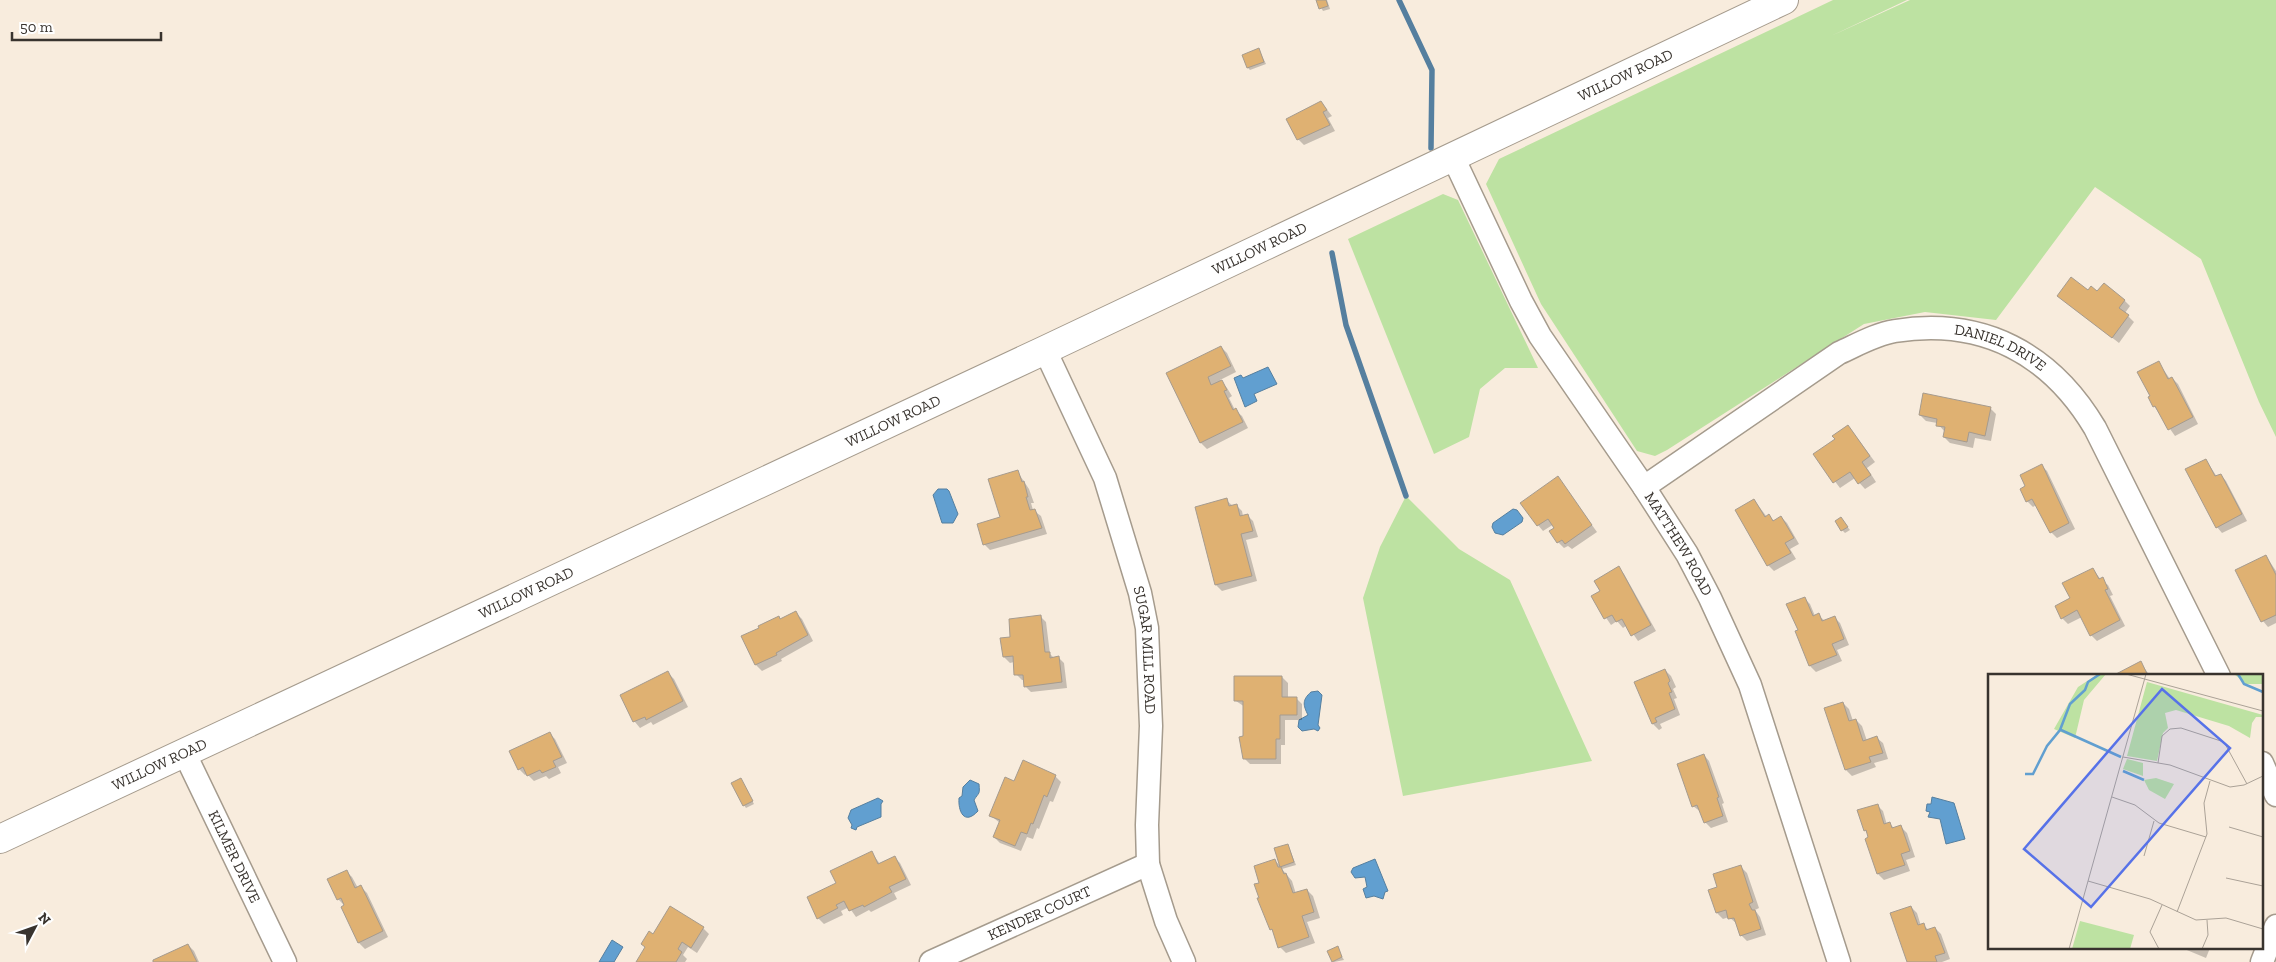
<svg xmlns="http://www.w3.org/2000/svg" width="2276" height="962" viewBox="0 0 2276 962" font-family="'Zilla Slab',serif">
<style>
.green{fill:#bde2a2}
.water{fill:#619fd0;stroke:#557f9f}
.shadow{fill:#0003}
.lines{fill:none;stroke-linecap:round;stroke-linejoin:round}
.stream{stroke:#557f9f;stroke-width:5.5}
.building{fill:#dfb172;stroke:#a69b8e}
.minor-casing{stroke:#a59b8d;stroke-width:25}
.tertiary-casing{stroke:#a59b8d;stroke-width:30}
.minor{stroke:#fff;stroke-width:22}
.tertiary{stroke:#fff;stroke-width:28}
.labels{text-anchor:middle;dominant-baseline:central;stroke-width:4.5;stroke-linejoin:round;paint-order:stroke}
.street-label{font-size:15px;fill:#38332e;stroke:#fff}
.inset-river{fill:none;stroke:#619fd0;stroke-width:2.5}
.inset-road{fill:none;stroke:#aba297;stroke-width:1}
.view{fill:#5772e8;fill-opacity:0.15;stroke:#5772e8;stroke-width:2.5}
.inset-edge{fill:none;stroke:#38332e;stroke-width:2.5}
</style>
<rect width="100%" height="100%" fill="#f8ecdd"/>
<g class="green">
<polygon points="1833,0 1907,0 1831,36 1910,0 2276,0 2276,437 2259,402 2201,259 2095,187 1996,320 1925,312 1864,324 1667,450 1655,456 1637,451 1541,304 1486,184 1499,159"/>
<polygon points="1443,194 1458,200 1538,368 1505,368 1480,389 1469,437 1434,454 1348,239"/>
<polygon points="1406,496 1459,549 1510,580 1592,761 1403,796 1363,598 1380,547"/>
</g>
<g class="water">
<polygon points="1268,367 1277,384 1254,394 1257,401 1245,407 1234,378 1241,375 1243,378"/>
<polygon points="938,489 947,489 949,491 958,514 953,523 942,523 933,495"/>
<polygon points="1513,509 1517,510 1523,518 1522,522 1503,535 1495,533 1492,527 1493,523"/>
<path d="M 1318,691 L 1322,695 L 1318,725 L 1320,728 L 1318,731 L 1314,729 L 1302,731 L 1298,727 L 1299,720 L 1308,715 C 1303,705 1302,700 1311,692 Z"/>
<path d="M 970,780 L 979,784 C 980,795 979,792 974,800 L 978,811 C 964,826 958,811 959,798 L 962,796 L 963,787 Z"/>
<polygon points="1932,797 1954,803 1965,839 1946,844 1940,819 1928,817 1930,812 1926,811 1927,804 1931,804"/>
<polygon points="878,798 883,801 881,804 881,817 857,827 856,830 851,828 852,825 848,818 851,810"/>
<polygon points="1375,859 1388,891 1385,892 1383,899 1374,896 1366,898 1363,889 1367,887 1365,877 1355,878 1351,872 1353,868"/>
<polygon points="612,940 623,947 614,962 599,962"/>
</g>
<g class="shadow">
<polygon points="1317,0 1327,0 1330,9 1323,11"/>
<polygon points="1259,50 1266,64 1250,70 1248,68"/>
<polygon points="1321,102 1332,116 1328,118 1335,131 1304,145 1298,139"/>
<polygon points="2088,291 2124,300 2130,306 2125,313 2134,322 2119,343 2058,296"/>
<polygon points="1221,347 1227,353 1236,372 1220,380 1227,388 1232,396 1229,398 1235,410 1242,416 1248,428 1207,449 1201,443 1167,373"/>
<polygon points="2158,362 2170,379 2172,378 2178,384 2198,424 2175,436 2154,406"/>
<polygon points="1990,408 1996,414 1991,441 1975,438 1973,448 1950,443 1944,437 1945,432 1937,423 1926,421 1920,415"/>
<polygon points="1848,426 1875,462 1867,468 1876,482 1865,489 1855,478 1840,488 1815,455 1837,439"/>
<polygon points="2206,460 2217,477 2221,475 2226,481 2247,521 2222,533 2217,527"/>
<polygon points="2041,465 2047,471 2075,529 2057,538 2051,532 2036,505 2033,507 2027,501 2027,487"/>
<polygon points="1017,471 1029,489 1034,503 1031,503 1033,510 1041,516 1047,534 990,550 984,544 1002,518"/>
<polygon points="1558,478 1597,532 1572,549 1568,546 1564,548 1558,542 1551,532 1556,528 1554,524 1543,531 1538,525"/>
<polygon points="1226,500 1233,506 1236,505 1242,511 1243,516 1247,515 1253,521 1258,537 1246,540 1257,581 1222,591 1216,585"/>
<polygon points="1754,500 1767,517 1769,516 1774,521 1781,517 1787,523 1799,544 1790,549 1796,559 1774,571 1768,565 1736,511"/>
<polygon points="1841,519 1850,530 1845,533 1842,530"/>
<polygon points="2266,556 2276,571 2276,623 2268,627 2263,621"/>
<polygon points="1618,568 1624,574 1656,631 1638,641 1627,625 1623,628 1617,621 1611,625 1592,597 1601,592"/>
<polygon points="2093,569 2101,580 2108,585 2113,595 2110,596 2125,626 2097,641 2091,635 2082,617 2068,624 2062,618 2071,599"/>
<polygon points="1804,598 1810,604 1815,616 1818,615 1825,621 1834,617 1840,623 1849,645 1837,650 1842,661 1816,672 1810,666 1797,632 1800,631"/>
<polygon points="796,613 802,619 813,641 781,659 782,661 762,671 756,665 743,637"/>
<polygon points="1040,616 1046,622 1050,654 1054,658 1058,657 1064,663 1067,688 1031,692 1025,686 1025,680 1022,680 1016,674 1014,662 1010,663 1004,657 1012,638"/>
<polygon points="2141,663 2150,676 2118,676"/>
<polygon points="1665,670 1671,676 1676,687 1673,689 1677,698 1674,699 1680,715 1660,724 1662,728 1659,730 1653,724"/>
<polygon points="668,673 674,679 688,707 653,725 651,722 640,728 635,722 622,696"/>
<polygon points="1282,677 1288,683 1288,698 1296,698 1302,704 1302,720 1285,720 1285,745 1281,745 1281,764 1250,764 1244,758 1244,750 1241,746 1241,738 1245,738 1245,707 1236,701"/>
<polygon points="1843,703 1849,709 1853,721 1856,720 1862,726 1867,741 1877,738 1883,743 1888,759 1874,763 1876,767 1852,776 1846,770"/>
<polygon points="549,733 555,739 567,763 558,767 561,773 549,779 546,776 534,781 527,774 525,775 519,769"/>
<polygon points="1704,755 1709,761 1724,803 1722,804 1728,822 1711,828 1705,822 1701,812 1693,806"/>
<polygon points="1055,776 1061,782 1053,802 1050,801 1039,829 1037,828 1033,839 1027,837 1021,851 1000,843 994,837 1000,823 990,815 1015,783"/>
<polygon points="741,780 754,804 746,808 744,805"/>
<polygon points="1877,805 1883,811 1887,825 1890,824 1895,829 1901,827 1907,833 1915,857 1906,860 1910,871 1884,880 1878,874 1870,838 1865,830"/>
<polygon points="1288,845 1296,865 1282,869 1292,881 1296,894 1307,890 1313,896 1320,918 1307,922 1315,943 1286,953 1280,947 1275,934 1271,929 1261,898 1261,883 1275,861 1281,866"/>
<polygon points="872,853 880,864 894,857 900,863 911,885 894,893 897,899 871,912 869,910 856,917 849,907 841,911 843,915 824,924 818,918 838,884"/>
<polygon points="1741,867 1747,873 1759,908 1755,910 1760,917 1766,935 1747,941 1741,935 1737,924 1729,917 1723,919 1717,913 1710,891 1719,888"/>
<polygon points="346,871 352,877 358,888 361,887 367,893 388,937 365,949 359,943 342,907 345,906 338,899"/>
<polygon points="1911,907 1917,913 1921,926 1923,925 1929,930 1935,928 1941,934 1950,959 1942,962 1909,962"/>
<polygon points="703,928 709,934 697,953 688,947 683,955 687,959 685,962 637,962 653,935"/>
<polygon points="188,945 194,951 199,962 155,962"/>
<polygon points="1337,948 1344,960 1334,962 1333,961"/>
<polygon points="2182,948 2210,948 2206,958"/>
</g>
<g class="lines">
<g class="stream">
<polyline points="1399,0 1432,70 1431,148"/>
<polyline points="1332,253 1346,325 1406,496"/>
</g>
</g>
<g class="building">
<polygon points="1316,0 1326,0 1328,6 1319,9"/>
<polygon points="1259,48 1264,62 1247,68 1242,55"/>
<polygon points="1321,101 1327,110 1323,112 1330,125 1297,140 1286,119"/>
<polygon points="2071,277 2088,290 2091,286 2097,291 2104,283 2125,300 2119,308 2129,315 2112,338 2057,296"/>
<polygon points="1221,346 1231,366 1208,377 1211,385 1222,380 1227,390 1224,391 1233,410 1236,408 1243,422 1200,443 1166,373"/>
<polygon points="2159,361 2168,379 2172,377 2193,417 2168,430 2155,406 2153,407 2148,397 2150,396 2137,372"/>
<polygon points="1923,393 1991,407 1985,436 1969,432 1967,442 1943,437 1945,427 1936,426 1937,419 1919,415"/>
<polygon points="1848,425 1870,456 1862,462 1871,475 1858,484 1850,472 1833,483 1813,454 1835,439 1832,436"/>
<polygon points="2206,459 2215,476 2221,474 2242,514 2216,528 2185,469"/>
<polygon points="2042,464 2069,523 2050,533 2032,499 2026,502 2020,489 2025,486 2020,475"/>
<polygon points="1018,470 1022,482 1024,481 1028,497 1026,497 1030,510 1035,509 1042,528 983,545 977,524 1000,517 988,479"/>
<polygon points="1558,476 1592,525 1565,544 1562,540 1557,543 1549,531 1554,528 1548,519 1537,526 1520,503"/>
<polygon points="1227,498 1229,506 1237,504 1240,516 1248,514 1253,531 1241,534 1252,576 1215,585 1195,507"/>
<polygon points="1754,499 1765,517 1769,514 1773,521 1781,516 1794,538 1785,543 1791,553 1767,566 1735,510"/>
<polygon points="1841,517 1848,527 1841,531 1835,521"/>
<polygon points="2266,555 2276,575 2276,615 2261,622 2235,570"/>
<polygon points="1619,566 1651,625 1631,636 1622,619 1616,622 1612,615 1604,619 1591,596 1600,591 1594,581"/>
<polygon points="2093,568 2099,579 2103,577 2108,589 2105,590 2120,620 2090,636 2077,610 2061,619 2055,606 2070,598 2062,583"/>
<polygon points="1805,597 1813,616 1819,613 1822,621 1835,616 1844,639 1832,644 1837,655 1809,666 1795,631 1798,630 1786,604"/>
<polygon points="796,611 808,635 776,653 777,655 755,665 741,636 759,628 758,626 779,616 780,619"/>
<polygon points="1041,615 1045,652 1050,652 1050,658 1059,656 1062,682 1024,687 1023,675 1014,675 1013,656 1003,657 1000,638 1010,637 1009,619"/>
<polygon points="2141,661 2148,676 2117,676 2116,674"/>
<polygon points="1665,669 1670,681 1668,683 1672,692 1669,693 1675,709 1655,718 1657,722 1652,724 1634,682"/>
<polygon points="668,671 683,701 646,720 645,717 633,722 620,695"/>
<polygon points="1234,676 1282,676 1282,697 1297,697 1297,715 1280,715 1280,739 1276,739 1276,759 1243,759 1239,737 1243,736 1243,701 1234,701"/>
<polygon points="1843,702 1849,721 1856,719 1863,741 1877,736 1883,753 1869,757 1871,762 1845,770 1824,708"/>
<polygon points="550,732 562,757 553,761 556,767 542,773 540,770 527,776 523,767 518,770 509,751"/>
<polygon points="1704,754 1719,797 1717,798 1723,816 1704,823 1697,805 1692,807 1677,764"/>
<polygon points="1023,760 1056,775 1047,797 1044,795 1033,824 1031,823 1027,834 1021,832 1015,846 993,837 1000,820 989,816 1005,777 1014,781"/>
<polygon points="741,778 753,801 743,806 731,783"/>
<polygon points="1878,804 1884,824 1890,822 1892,828 1901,825 1910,851 1901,854 1905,865 1877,874 1865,839 1868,837 1866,830 1864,831 1857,810"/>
<polygon points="1288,844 1294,862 1280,867 1274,848"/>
<polygon points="872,851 878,864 895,856 906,879 889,887 892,892 864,907 863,905 849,911 844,901 836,905 838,908 817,919 807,897 836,883 830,871"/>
<polygon points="1275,859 1278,867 1281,867 1284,874 1286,873 1293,893 1307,889 1314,912 1302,916 1309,937 1278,948 1272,929 1270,930 1257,898 1259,898 1254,884 1259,883 1254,866"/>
<polygon points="1741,865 1753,902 1749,904 1752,910 1755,910 1761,929 1740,936 1734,918 1728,919 1726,910 1716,913 1708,890 1717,887 1713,874"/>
<polygon points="347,870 355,888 361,885 383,931 358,943 341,907 344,905 341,898 337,900 327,879"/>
<polygon points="670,906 704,927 691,948 682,942 678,949 682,952 676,962 636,962 645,947 641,944 649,931 653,934"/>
<polygon points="1911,906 1918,925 1924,923 1926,930 1935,927 1945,953 1935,956 1937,962 1907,962 1890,913"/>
<polygon points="188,944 197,962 153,962 153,960"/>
<polygon points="1338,946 1342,957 1332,962 1327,951"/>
</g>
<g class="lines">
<defs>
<g id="minor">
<path id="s1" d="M 1453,157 L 1521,301 L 1540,336 L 1644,487 L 1687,554 L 1710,598 L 1750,685 L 1839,962"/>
<path id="s2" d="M 1045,350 L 1105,478 L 1140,593 L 1147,628 L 1151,726 L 1147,825 L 1148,864 L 1166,921 L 1184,962"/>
<path id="s3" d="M 1644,487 L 1839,353 C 1857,345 1876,334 1895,331 C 1983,317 2051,354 2095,428 L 2219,676"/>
<path id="s4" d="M 184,752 L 285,962"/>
<polyline points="2262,763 2276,795"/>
<path id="s5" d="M 931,962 L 1148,864"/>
<polyline points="2262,962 2276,926"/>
</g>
<g id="tertiary">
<path id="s6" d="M 0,839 L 1045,350 L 1784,0"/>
</g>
</defs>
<use href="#minor" class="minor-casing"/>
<use href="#tertiary" class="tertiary-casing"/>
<use href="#minor" class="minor"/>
<use href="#tertiary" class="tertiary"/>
</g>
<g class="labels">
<g class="street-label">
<text stroke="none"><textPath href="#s6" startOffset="1796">WILLOW ROAD</textPath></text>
<text stroke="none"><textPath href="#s6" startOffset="1391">WILLOW ROAD</textPath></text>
<text stroke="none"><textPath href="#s3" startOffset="406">DANIEL DRIVE</textPath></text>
<text stroke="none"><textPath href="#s6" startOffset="986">WILLOW ROAD</textPath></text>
<text stroke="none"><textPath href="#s1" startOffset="449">MATTHEW ROAD</textPath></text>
<text stroke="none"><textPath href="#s6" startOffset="581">WILLOW ROAD</textPath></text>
<text stroke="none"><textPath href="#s2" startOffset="319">SUGAR MILL ROAD</textPath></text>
<text stroke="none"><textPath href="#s6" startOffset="176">WILLOW ROAD</textPath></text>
<text stroke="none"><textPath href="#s4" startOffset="116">KILMER DRIVE</textPath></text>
<text stroke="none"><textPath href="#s5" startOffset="119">KENDER COURT</textPath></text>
</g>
</g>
<g transform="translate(1988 674)">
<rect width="275" height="275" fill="#f8ecdd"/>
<path d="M 110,0 L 118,0 L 96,26 L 87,64 L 66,55 L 90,13 ZM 246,0 L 275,0 L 275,10 L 258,10 ZM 159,8 L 275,41 L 275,43 L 268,43 L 264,49 L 262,64 L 241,52 L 188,36 L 177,39 L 180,54 L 175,59 L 169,87 L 139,82 ZM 139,85 L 155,89 L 155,102 L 135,95 ZM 168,104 L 186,110 L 177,125 L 161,116 L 156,106 ZM 92,247 L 146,261 L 142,275 L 84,275 Z" fill="#bde2a2"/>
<path class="inset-river" d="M 250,0 L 256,10 L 275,18M 73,56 L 133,83M 135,97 L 156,106M 37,100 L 45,100 L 59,72 L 72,56 L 82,30 L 97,16 L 100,8 L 112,0"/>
<path class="inset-road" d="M 138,0 L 275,37M 135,83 L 182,91 L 242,113 L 256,111 L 275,102M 170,89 L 174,62 L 182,55 L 193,54 L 236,68 L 259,110M 124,123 L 147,131 L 171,149 L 218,163M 241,153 L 275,163M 156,182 L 166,147M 238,204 L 275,212M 100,207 L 162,225 L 208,246 L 238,244 L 275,255M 189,238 L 219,160 L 216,129 L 222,107M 81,275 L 158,0M 171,275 L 162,258 L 174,231M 214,275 L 220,261 L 219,246"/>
<path class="view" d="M 174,15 L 242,74 L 103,233 L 36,175 Z"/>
<rect width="275" height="275" class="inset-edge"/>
</g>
<g transform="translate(35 927) rotate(49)" stroke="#ffffff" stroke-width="4" paint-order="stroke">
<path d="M0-4L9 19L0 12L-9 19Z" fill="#38332e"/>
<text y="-8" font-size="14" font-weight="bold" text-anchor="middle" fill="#38332e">N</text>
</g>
<path d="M12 32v8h149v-8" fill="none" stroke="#38332e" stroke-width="2.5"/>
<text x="20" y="32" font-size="15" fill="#38332e" stroke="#ffffff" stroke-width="4" paint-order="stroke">50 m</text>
</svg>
